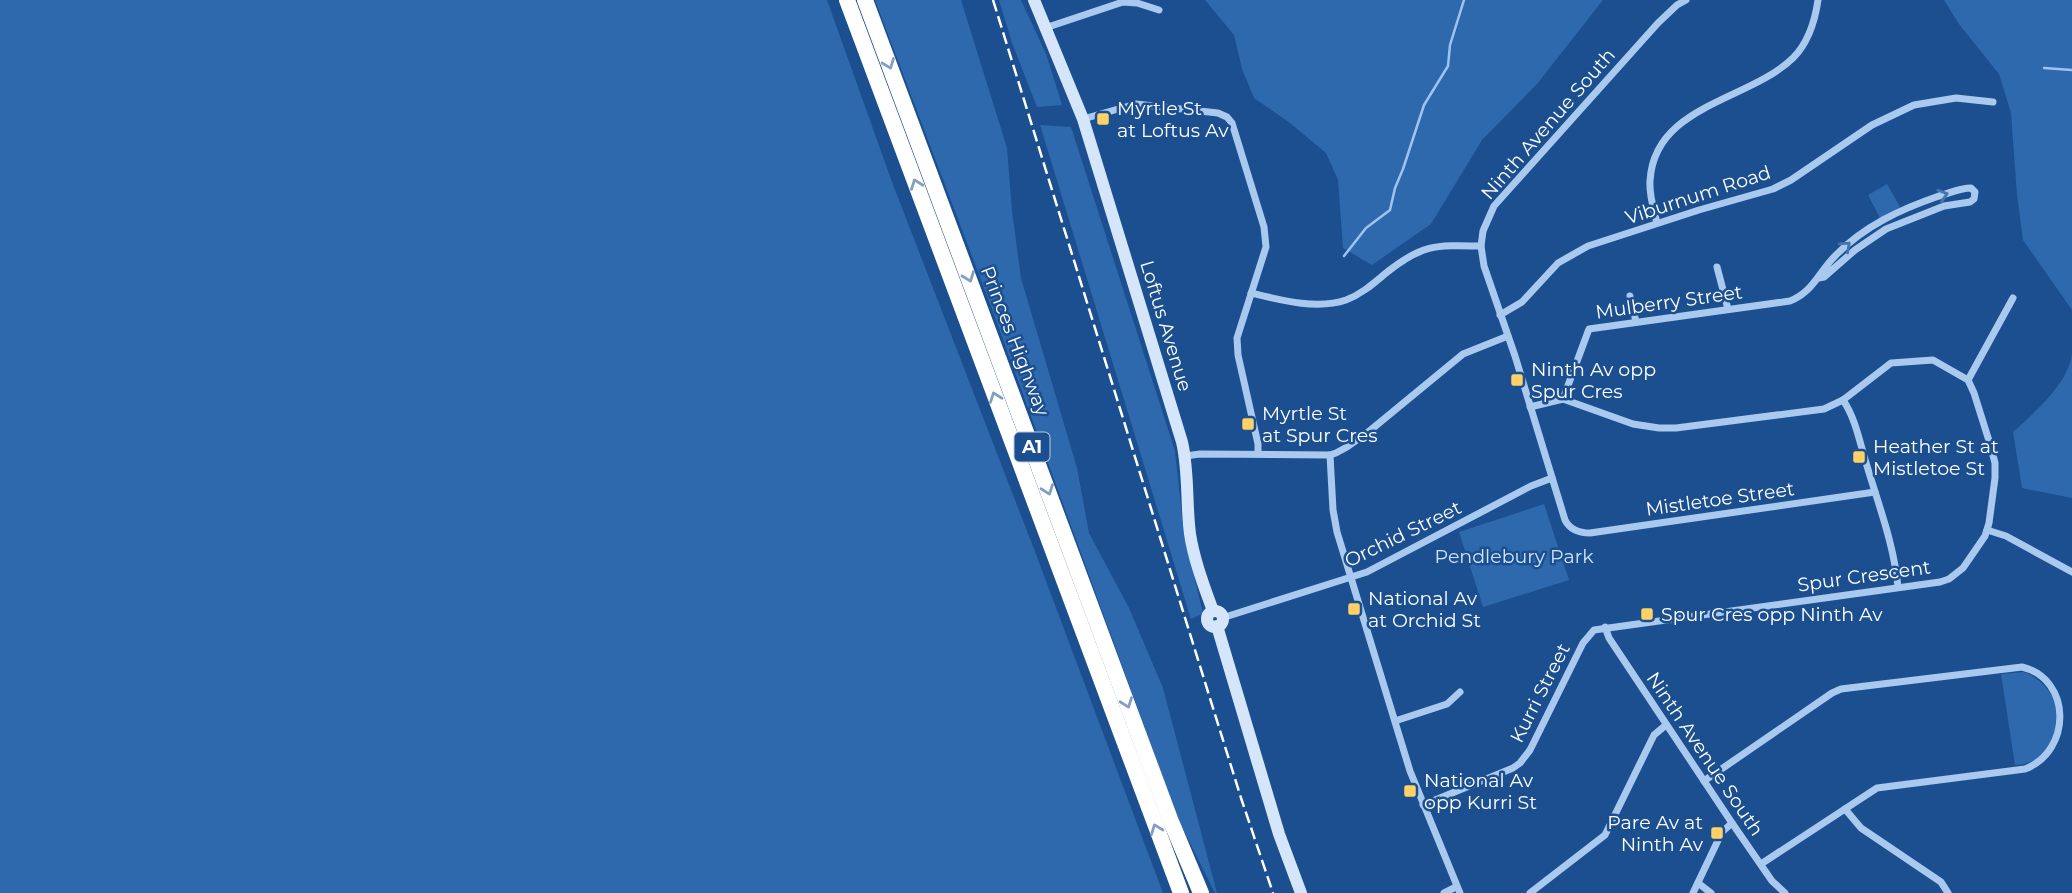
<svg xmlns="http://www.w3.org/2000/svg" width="2072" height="893" viewBox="0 0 2072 893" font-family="Montserrat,sans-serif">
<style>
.green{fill:#2e69ad}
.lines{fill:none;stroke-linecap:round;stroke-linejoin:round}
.stream{stroke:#9cc4f0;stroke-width:2.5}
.street{stroke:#a9c9ee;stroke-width:7}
.secondary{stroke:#d6e6fa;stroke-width:12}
.highway{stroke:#fff;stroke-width:16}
.rail{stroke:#fff;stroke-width:2.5;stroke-dasharray:12 5;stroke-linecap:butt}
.oneway{stroke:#829ec1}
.oneway2{stroke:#4674ac}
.poi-dot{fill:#ffd166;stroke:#1b4f8f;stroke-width:2.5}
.labels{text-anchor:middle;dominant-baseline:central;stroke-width:5;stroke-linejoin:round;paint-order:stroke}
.shield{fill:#1b4f8f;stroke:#bbcadd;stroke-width:2}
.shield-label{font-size:18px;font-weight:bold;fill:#fff}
.poi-label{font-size:19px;fill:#fff;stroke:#1b4f8f;text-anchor:start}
.street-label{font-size:19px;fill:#fff;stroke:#1b4f8f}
.park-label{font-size:19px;fill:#cfe3fa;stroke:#1b4f8f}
</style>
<rect width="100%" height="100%" fill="#1b4f8f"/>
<g class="green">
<polygon points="0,0 827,0 892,182 1034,549 1163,893 0,893"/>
<polygon points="875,0 961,0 1007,148 1012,211 1021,278 1077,468 1089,533 1129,608 1163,688 1217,893 1215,893 1178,819 989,301"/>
<polygon points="999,0 1021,0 1046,54 1062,105 1037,107 1012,43"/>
<polygon points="1205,0 1603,0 1537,84 1482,140 1431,224 1372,265 1343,248 1338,180 1326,153 1290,123 1254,98 1242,69 1234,35"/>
<polygon points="1944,0 2072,0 2072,310 2023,240 2017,195 2011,113 1999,74 1959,24"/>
<polygon points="1040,125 1071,127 1175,451 1184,535 1203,613 1191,619"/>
<polygon points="1887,184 1900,207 1880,218 1868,195"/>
<path d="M 2072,354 L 2072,498 L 2022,488 L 2013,432 C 2034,413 2068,384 2072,354 Z"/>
<polygon points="1544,504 1569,580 1483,607 1459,532"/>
<path d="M 2024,672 C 2072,691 2072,762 2015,765 L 2001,674 Z"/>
</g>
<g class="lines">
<g class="stream">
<polyline points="2044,68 2072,70"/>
<polyline points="1344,256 1366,228 1390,210 1395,188 1403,169 1424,105 1448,66 1450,45 1464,0"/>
</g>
<g class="street">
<path d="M 1686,0 L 1677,5 L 1658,23 L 1494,206 L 1483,231 L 1481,246 L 1484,266 L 1515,356 L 1565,520 C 1570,530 1579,533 1590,533 L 1875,492"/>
<polyline points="1045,28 1123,2 1137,3 1159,10"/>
<polyline points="1083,119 1136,104 1218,113 1227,117 1232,123 1264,227 1266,247 1237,338 1238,355 1258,444 1258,454"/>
<path d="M 1657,223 C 1654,210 1649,196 1650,181 C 1654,105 1749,101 1793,58 C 1809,42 1815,21 1818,0"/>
<polyline points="1717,267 1728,309"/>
<path d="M 1251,293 C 1280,300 1317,310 1346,300 C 1362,294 1374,283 1386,273 C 1422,244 1436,245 1481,246"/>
<polyline points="1630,296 1636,322"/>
<polyline points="1500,315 1522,302 1558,263 1588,246 1699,210 1773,189 1791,180 1872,125 1914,105 1956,98 1993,102"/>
<polyline points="1968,380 2013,298"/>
<path d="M 1563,399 L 1589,329 L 1790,301 C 1813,292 1819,272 1835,256 C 1864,226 1901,209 1939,196 C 1950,193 1960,188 1971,188 L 1975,192 L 1974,199 L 1970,202 L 1944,206 L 1886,229 L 1855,250 L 1824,277 L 1819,278"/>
<path d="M 1843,400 C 1856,419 1860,444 1867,466 C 1879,506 1894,545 1898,587"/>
<polyline points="1330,455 1333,510 1337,532 1410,771 1460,893"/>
<polyline points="1185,456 1200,454 1330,455 1336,453 1347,447 1367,433 1463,354 1508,336"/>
<polyline points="1987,530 2006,536 2072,572"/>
<polyline points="1222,618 1367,572 1531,486 1552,478"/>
<polyline points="1605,627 1609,638 1732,823 1772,881 1785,893"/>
<polyline points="1395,721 1447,704 1460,692"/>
<path d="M 1704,781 L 1832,693 L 1841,689 L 2022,667 C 2072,679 2072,751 2025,769 L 1877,788 L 1761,864"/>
<polyline points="1423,805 1513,768 1520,763 1530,750 1583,643 1594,630 1940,582 1949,579 1963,568 1985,536 1989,523 1995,478 1995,463 1990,444 1974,393 1968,380 1933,360 1891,363 1843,400 1824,409 1676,428 1659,428 1633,424 1563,399 1530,407"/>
<polyline points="1845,809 1861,828 1941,882 1948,893"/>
<polyline points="1698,883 1711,893"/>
<polyline points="1444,893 1456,887"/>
<polyline points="1530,893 1605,835 1654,735 1666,725"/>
<polyline points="1693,893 1722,832 1732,823"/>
</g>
<g class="secondary">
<path d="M 1034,0 L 1083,119 L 1182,442 C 1189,472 1186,503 1190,534 C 1194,560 1204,586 1213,611"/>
<circle cx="1215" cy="619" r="8"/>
<polyline points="1217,626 1279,834 1301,893"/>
</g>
<g class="highway">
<polyline points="847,0 1181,893"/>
<polyline points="865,0 1170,819 1201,893"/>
</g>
<polyline class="rail" points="993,0 1241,798 1273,893"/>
</g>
<defs><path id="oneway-chevron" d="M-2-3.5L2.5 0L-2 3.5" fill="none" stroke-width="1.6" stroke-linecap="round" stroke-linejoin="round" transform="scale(1.75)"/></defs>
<g class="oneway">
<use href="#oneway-chevron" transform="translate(889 64) rotate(69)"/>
<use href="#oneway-chevron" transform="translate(916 184) rotate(-110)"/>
<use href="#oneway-chevron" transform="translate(969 277) rotate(69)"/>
<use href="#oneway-chevron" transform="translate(995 397) rotate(-110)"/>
<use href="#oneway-chevron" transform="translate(1048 490) rotate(70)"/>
<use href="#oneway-chevron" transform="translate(1127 703) rotate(70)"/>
<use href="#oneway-chevron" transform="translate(1156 829) rotate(-111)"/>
</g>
<g class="oneway2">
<use href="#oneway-chevron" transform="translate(1943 195) rotate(-18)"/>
<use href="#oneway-chevron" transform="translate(1846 246) rotate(-42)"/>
</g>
<g class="poi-dot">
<rect x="1096" y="112" width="14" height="14" rx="3.5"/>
<rect x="1510" y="373" width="14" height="14" rx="3.5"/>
<rect x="1241" y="417" width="14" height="14" rx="3.5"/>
<rect x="1852" y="450" width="14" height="14" rx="3.5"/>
<rect x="1347" y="602" width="14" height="14" rx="3.5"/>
<rect x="1640" y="607" width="14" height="14" rx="3.5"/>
<rect x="1403" y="784" width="14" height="14" rx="3.5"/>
<rect x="1710" y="826" width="14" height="14" rx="3.5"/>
</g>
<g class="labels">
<rect class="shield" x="1014.5" y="432.5" width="35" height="29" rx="5"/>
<g class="shield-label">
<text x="1032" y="447">A1</text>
</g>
<g class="poi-label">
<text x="1117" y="108">Myrtle St<tspan x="1117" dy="22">at Loftus Av</tspan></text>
<text x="1531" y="369">Ninth Av opp<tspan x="1531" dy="22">Spur Cres</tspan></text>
<text x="1262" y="413">Myrtle St<tspan x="1262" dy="22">at Spur Cres</tspan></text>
<text x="1873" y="446">Heather St at<tspan x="1873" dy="22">Mistletoe St</tspan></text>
<text x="1368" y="598">National Av<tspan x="1368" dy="22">at Orchid St</tspan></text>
<text x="1661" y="614">Spur Cres opp Ninth Av</text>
<text x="1424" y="780">National Av<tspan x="1424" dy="22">opp Kurri St</tspan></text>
<text x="1703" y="822" text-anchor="end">Pare Av at<tspan x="1703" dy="22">Ninth Av</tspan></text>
</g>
<g class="street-label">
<text transform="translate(1548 124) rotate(-49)">Ninth Avenue South</text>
<text transform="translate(1698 195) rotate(-18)">Viburnum Road</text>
<text transform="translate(1669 302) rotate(-8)">Mulberry Street</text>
<text transform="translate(1166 326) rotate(73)">Loftus Avenue</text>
<text transform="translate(1015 341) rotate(69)">Princes Highway</text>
<text transform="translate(1720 499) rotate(-8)">Mistletoe Street</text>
<text transform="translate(1403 534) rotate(-26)">Orchid Street</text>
<text transform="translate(1864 576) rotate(-8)">Spur Crescent</text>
<text transform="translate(1540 693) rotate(-63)">Kurri Street</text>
<text transform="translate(1705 754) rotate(56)">Ninth Avenue South</text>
</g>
<g class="park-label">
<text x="1514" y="556">Pendlebury Park</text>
</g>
</g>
</svg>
